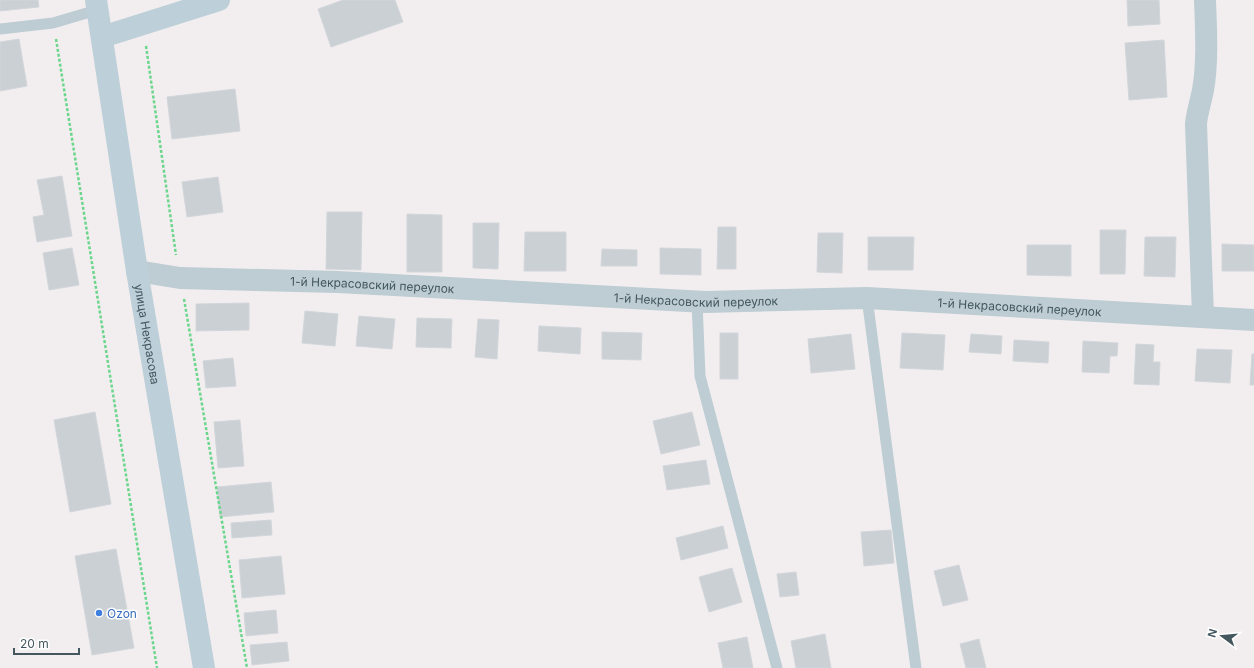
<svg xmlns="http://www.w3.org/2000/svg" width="1254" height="668" viewBox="0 0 1254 668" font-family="Inter,sans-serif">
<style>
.building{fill:#cad0d4;stroke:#d2d6db}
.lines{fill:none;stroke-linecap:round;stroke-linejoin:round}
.path{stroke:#6bd68c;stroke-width:2.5;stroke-dasharray:3 2;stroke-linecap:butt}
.lane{stroke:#bdcdd3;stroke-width:11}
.street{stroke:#bdcdd3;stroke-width:22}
.secondary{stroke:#bdcfd8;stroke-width:22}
.shop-dot{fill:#3f7fe0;stroke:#fff;stroke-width:1.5}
.labels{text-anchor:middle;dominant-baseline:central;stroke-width:3;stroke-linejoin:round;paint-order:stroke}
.street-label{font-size:12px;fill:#44575e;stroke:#fff}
.shop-label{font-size:12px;fill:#366cbe;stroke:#fff;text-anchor:start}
</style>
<rect width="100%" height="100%" fill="#f2eeef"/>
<g class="building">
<polygon points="0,0 38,0 39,7 0,11"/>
<polygon points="343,0 395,0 403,22 331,47 318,9"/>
<polygon points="1127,0 1159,0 1160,24 1128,26"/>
<polygon points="19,39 27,86 0,91 0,42"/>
<polygon points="1164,40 1167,97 1129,100 1125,43"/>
<polygon points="235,89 240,131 172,139 167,97"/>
<polygon points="62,176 72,236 37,242 33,217 44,215 37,180"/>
<polygon points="218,177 223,212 187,217 182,182"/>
<polygon points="327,212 362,212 361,270 326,269"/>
<polygon points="407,214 442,215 442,272 407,272"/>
<polygon points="473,223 499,223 498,269 473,268"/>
<polygon points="718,227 736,227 736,269 717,269"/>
<polygon points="1100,230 1126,230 1125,274 1100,274"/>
<polygon points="525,232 566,232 566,271 524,271"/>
<polygon points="818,233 843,233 842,273 817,272"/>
<polygon points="868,237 914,237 913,270 868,270"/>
<polygon points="1145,237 1176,237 1175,277 1144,276"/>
<polygon points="1222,244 1254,245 1254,271 1222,271"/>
<polygon points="1027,245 1071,245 1071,276 1027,275"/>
<polygon points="72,248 79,285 49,290 43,253"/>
<polygon points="660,248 701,249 701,275 660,274"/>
<polygon points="602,249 637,250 637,266 601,266"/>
<polygon points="249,303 249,330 196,331 196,304"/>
<polygon points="305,311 338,314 335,346 302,343"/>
<polygon points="359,316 395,319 392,349 356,346"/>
<polygon points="417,318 452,319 451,348 416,347"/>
<polygon points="478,319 499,320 497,359 475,357"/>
<polygon points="539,326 581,328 580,354 538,351"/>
<polygon points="602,332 642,333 641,360 602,359"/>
<rect x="720" y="333" width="18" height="46"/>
<polygon points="902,333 945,335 943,370 900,368"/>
<polygon points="851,334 855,369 811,373 808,339"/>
<polygon points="971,334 1002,336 1001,354 969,352"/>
<polygon points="1014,340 1049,342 1048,363 1013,361"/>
<polygon points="1083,341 1118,343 1117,356 1110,356 1109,373 1082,372"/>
<polygon points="1136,344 1154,345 1153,362 1160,362 1159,385 1134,384"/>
<polygon points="1197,349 1232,350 1230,383 1195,381"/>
<polygon points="1252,354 1254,354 1254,385 1250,385"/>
<polygon points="233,358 236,386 206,388 203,361"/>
<polygon points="95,412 111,504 70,512 54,420"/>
<polygon points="692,412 700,445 661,454 653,421"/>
<polygon points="240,420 244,466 218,468 214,422"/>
<polygon points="706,460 710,484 667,490 663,466"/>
<polygon points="271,482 274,512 220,517 217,487"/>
<polygon points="271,520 272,535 232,538 231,523"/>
<polygon points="723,526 728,548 681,560 676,538"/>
<polygon points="891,530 894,563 864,566 861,532"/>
<polygon points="116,549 134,648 92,655 75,556"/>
<polygon points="281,556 285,594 242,598 239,560"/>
<polygon points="959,565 968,600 943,606 934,571"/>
<polygon points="732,568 742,602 709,612 699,577"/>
<polygon points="796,572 799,595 780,597 777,574"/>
<polygon points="276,610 278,633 246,636 244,613"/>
<polygon points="825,634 831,668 796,668 791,641"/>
<polygon points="747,637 753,668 723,668 718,643"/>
<polygon points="979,639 986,668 966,668 960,644"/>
<polygon points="287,642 289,661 252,665 250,645"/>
</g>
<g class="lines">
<g class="path">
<polyline points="56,39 157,668"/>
<polyline points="146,46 176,255"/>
<polyline points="184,299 247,668"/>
</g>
<g class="lane">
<polyline points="0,29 53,23 97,10"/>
<polyline points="867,298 916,668"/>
<polyline points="697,301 700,376 777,668"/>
</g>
<g class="street">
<path id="s1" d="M 137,271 L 180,278 L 338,282 L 706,302 L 867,298 L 1254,320"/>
<path d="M 1203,316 L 1196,124 C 1197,112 1201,101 1203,90 C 1208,62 1206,28 1205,0"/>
</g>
<g class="secondary">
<path id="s2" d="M 96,0 L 137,271 L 204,668"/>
<polyline points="102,37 219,0"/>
</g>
</g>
<circle class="shop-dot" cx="99" cy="613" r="4"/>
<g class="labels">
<g class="street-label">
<text stroke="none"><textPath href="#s1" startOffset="236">1-й Некрасовский переулок</textPath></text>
<text stroke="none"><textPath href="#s1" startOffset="560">1-й Некрасовский переулок</textPath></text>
<text stroke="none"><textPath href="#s1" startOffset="884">1-й Некрасовский переулок</textPath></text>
<text stroke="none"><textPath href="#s2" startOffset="338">улица Некрасова</textPath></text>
</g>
<g class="shop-label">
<text x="107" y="613">Ozon</text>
</g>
</g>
<g transform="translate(1222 636) rotate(286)" stroke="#ffffff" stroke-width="3" paint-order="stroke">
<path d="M0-3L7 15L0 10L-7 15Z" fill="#44575e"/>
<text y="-6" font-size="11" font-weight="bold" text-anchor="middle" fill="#44575e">N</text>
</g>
<path d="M14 648v6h65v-6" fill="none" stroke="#44575e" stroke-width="2"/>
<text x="20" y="648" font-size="12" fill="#44575e" stroke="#ffffff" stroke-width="3" paint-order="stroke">20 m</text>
</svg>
